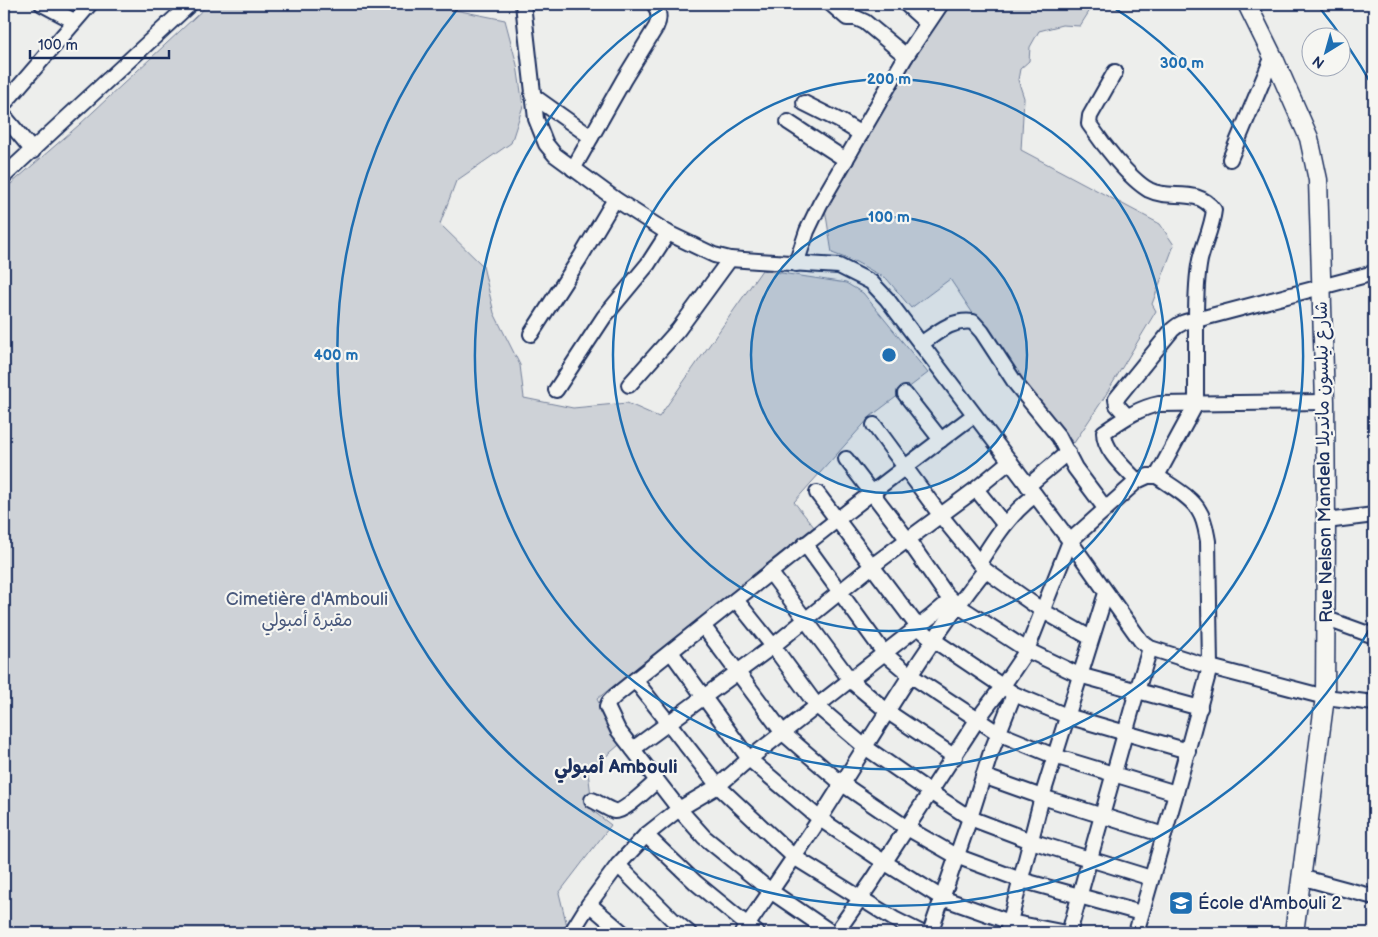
<svg xmlns="http://www.w3.org/2000/svg" width="1378" height="937" viewBox="0 0 1378 937" font-family="'Balsamiq Sans','Playpen Sans Arabic',sans-serif">
<style>
.green{fill:#ced2d7;stroke:#74809a}
.lines{fill:none;stroke-linecap:round;stroke-linejoin:round}
.minor-casing{stroke:#1b2f5e;stroke-width:18}
.major-casing{stroke:#1b2f5e;stroke-width:21}
.minor{stroke:#f6f6f2;stroke-width:14}
.major{stroke:#f6f6f2;stroke-width:18}
.ring{fill:none;stroke:#1f6fb2;stroke-width:2.5}
.labels{text-anchor:middle;dominant-baseline:central;stroke-width:4.5;stroke-linejoin:round;paint-order:stroke}
.street-label{font-size:18px;fill:#1b2f5e;stroke:#f6f6f2}
.park-label{font-size:18px;fill:#48587c;stroke:#f6f6f2}
.poi-label{font-size:18px;fill:#1b2f5e;stroke:#f6f6f2;text-anchor:start}
.neighbourhood-label{font-size:19px;font-weight:bold;fill:#1b2f5e;stroke:#f6f6f2}
.centre{fill:#1f6fb2;stroke:#f6f6f2;stroke-width:2.5}
.ring-label{font-size:15px;text-anchor:middle;font-weight:bold;fill:#1f6fb2;stroke:#f6f6f2;stroke-width:4.5;stroke-linejoin:round;paint-order:stroke}
</style>
<rect width="100%" height="100%" fill="#edeeec"/>
<filter id="ink" filterUnits="userSpaceOnUse"><feTurbulence type="fractalNoise" baseFrequency=".02" numOctaves="2"/><feDisplacementMap in="SourceGraphic" scale="10" xChannelSelector="R" yChannelSelector="G"/><feConvolveMatrix kernelMatrix="1 2 1 2 8 2 1 2 1" color-interpolation-filters="sRGB"/></filter>
<g filter="url(#ink)">
<g class="green">
<polygon points="209,4 425,4 505,20 517,65 523,106 511,143 456,181 440,224 483,266 494,313 520,365 524,398 573,408 627,403 659,417 762,270 846,283 863,293 928,373 871,416 794,502 814,527 597,699 619,745 588,772 593,811 611,825 559,893 568,930 564,933 4,933 4,190 79,125"/>
<polygon points="950,4 1124,4 1110,4 1092,7 1080,26 1062,25 1039,31 1030,47 1029,61 1020,69 1018,80 1024,98 1021,150 1160,224 1174,245 1152,304 1156,311 1102,401 1074,443 1028,396 950,279 911,308 887,279 856,262 832,253 825,209 942,12"/>
</g>
<g class="lines">
<defs>
<g id="minor">
<polyline points="42,4 74,21"/>
<polyline points="523,4 536,119 546,144 555,155 615,199 668,233 714,255 730,259 758,261 839,266 871,282 887,299 1070,541 1141,641 1150,648 1210,667 1325,697 1374,703"/>
<polyline points="831,4 847,18 856,18 865,22 906,56"/>
<polyline points="906,4 927,23"/>
<path d="M 1115,72 L 1090,116 L 1089,124 C 1102,143 1129,179 1149,190 C 1171,201 1196,186 1214,210 C 1212,228 1204,243 1200,260 C 1196,280 1196,300 1196,320 C 1185,321 1180,323 1172,330 L 1116,399 L 1117,405 L 1127,416"/>
<polyline points="532,95 591,137"/>
<polyline points="804,103 840,121 861,134"/>
<polyline points="4,104 90,4"/>
<polyline points="4,116 33,151"/>
<polyline points="788,122 846,160"/>
<polyline points="1230,159 1273,56"/>
<path d="M 573,169 L 624,79 L 656,27 C 660,19 659,11 654,4"/>
<polyline points="4,176 190,4"/>
<polyline points="796,264 807,231 820,204 906,56 941,4"/>
<polyline points="531,334 580,258 615,199"/>
<path d="M 921,344 C 938,332 952,319 973,322 L 982,332 L 1016,384 L 1059,437 L 1075,468 L 1105,508"/>
<polyline points="629,385 678,330 730,259"/>
<polyline points="556,390 604,317 648,264 668,233"/>
<polyline points="905,394 941,440"/>
<polyline points="874,425 941,516 985,570 1043,611 1091,638"/>
<polyline points="846,459 908,540 945,593 957,605 1027,650 1079,675 1200,708"/>
<polyline points="1157,476 1196,404 1196,320 1374,273"/>
<path d="M 1137,481 C 1125,468 1104,451 1104,432 C 1122,420 1138,408 1159,404 L 1325,402"/>
<polyline points="1028,486 1068,452"/>
<polyline points="976,489 1004,524"/>
<polyline points="817,493 918,627 935,641 1014,694 1067,716 1188,751"/>
<polyline points="1326,521 1374,515"/>
<polyline points="805,544 884,653 910,675 998,733 1054,756 1176,793"/>
<path d="M 979,563 C 996,536 1010,514 1035,495"/>
<polyline points="770,572 851,681 888,712 955,757"/>
<polyline points="736,600 773,646 817,706 865,747 930,792 970,818 1031,841 1151,878"/>
<polyline points="1327,619 1374,636"/>
<polyline points="704,627 783,733 841,783 907,828 956,856 1021,880 1141,913"/>
<polyline points="671,652 749,759 820,819 884,862 942,898 1010,922 1066,933"/>
<polyline points="635,680 718,786 794,857 894,919 922,933"/>
<polyline points="633,749 773,646 872,566 976,489 1010,461"/>
<polyline points="983,776 1042,797 1164,835"/>
<path d="M 592,800 C 599,803 607,809 614,811 C 624,813 649,787 657,781"/>
<polyline points="646,835 696,883 757,933"/>
<polyline points="618,865 673,920 689,933"/>
<polyline points="1300,877 1374,897"/>
<polyline points="589,904 623,933"/>
<polyline points="571,933 589,904 618,865 646,835 679,809 718,786 749,759 933,615 951,600"/>
<path d="M 742,933 C 768,895 794,858 819,820 C 873,736 923,648 985,570"/>
<path d="M 832,933 L 772,892 L 704,837 L 679,809 L 618,730 L 607,707 L 609,702 L 615,696 C 734,601 852,506 974,415"/>
<path d="M 836,933 L 873,880 L 977,720 L 1002,687 L 1027,650 L 1070,541 L 1137,481 L 1148,476 L 1157,476 C 1169,485 1192,497 1199,511 C 1205,520 1206,531 1208,541 L 1210,667 L 1176,793 L 1136,933"/>
<polyline points="930,933 970,818 990,755 1014,694"/>
<polyline points="1007,933 1042,797 1106,593"/>
<polyline points="1069,933 1137,691 1150,648"/>
</g>
<polyline id="major" points="1247,4 1275,61 1309,138 1318,180 1325,402 1326,521 1325,697 1294,933"/>
</defs>
<use href="#minor" class="minor-casing"/>
<use href="#major" class="major-casing"/>
<use href="#minor" class="minor"/>
<use href="#major" class="major"/>
</g>
</g>
<circle cx="889" cy="355" r="138" fill="#1f6fb2" fill-opacity=".12"/>
<g class="ring">
<circle cx="889" cy="355" r="138"/>
<circle cx="889" cy="355" r="276"/>
<path d="M1108 4A414 414 0 1 1 670 4"/>
<path d="M1373 623A553 553 0 1 1 459 7M1319 7A553 553 0 0 1 1373 87"/>
</g>
<defs>
<symbol id="school-square" viewBox="-11 -11 22 22"><rect x="-9" y="-9" width="18" height="18" rx="4" fill="#1f6fb2" stroke="#f6f6f2"/><path d="M0-5L7-2L0 1L-7-2ZM-4 1L0 2.5L4 1V4Q0 6-4 4Z" fill="#fff"/></symbol>
</defs>
<g fill-rule="evenodd">
<use href="#school-square" x="1167" y="889" width="28" height="28"/>
</g>
<g class="labels">
<g class="street-label">
<text transform="translate(1324 462) rotate(-91)">Rue Nelson Mandela شارع نيلسون مانديلا</text>
</g>
<g class="park-label">
<text x="307" y="599">Cimetière d'Ambouli<tspan x="307" dy="21">مقبرة أمبولي</tspan></text>
</g>
<g class="poi-label">
<text x="1198" y="903">École d'Ambouli 2</text>
</g>
<g class="neighbourhood-label">
<text x="616" y="767">أمبولي Ambouli</text>
</g>
</g>
<circle cx="889" cy="355" r="8" class="centre"/>
<g class="ring-label">
<text x="1182" y="68">300 m</text>
<text x="889" y="84">200 m</text>
<text x="889" y="222">100 m</text>
<text x="336" y="360">400 m</text>
</g>
<rect width="1378" height="937" fill="none" stroke="#f6f6f2" stroke-width="20"/>
<rect x="10" y="10" width="1358" height="917" fill="none" stroke="#1b2f5e" stroke-width="2" filter="url(#ink)"/>
<g transform="translate(1326 52) rotate(217)"><circle r="24" fill="#f6f6f2" stroke="#9ea6b7"/>
<path d="M0-4L9 19L0 12L-9 19Z" fill="#1f6fb2"/>
<text y="-8" font-size="14" font-weight="bold" text-anchor="middle" fill="#1b2f5e">N</text>
</g>
<path d="M30 50v8h139v-8" fill="none" stroke="#1b2f5e" stroke-width="2.5"/>
<text x="38" y="50" font-size="15" fill="#1b2f5e" stroke="#f6f6f2" stroke-width="4" paint-order="stroke">100 m</text>
</svg>
